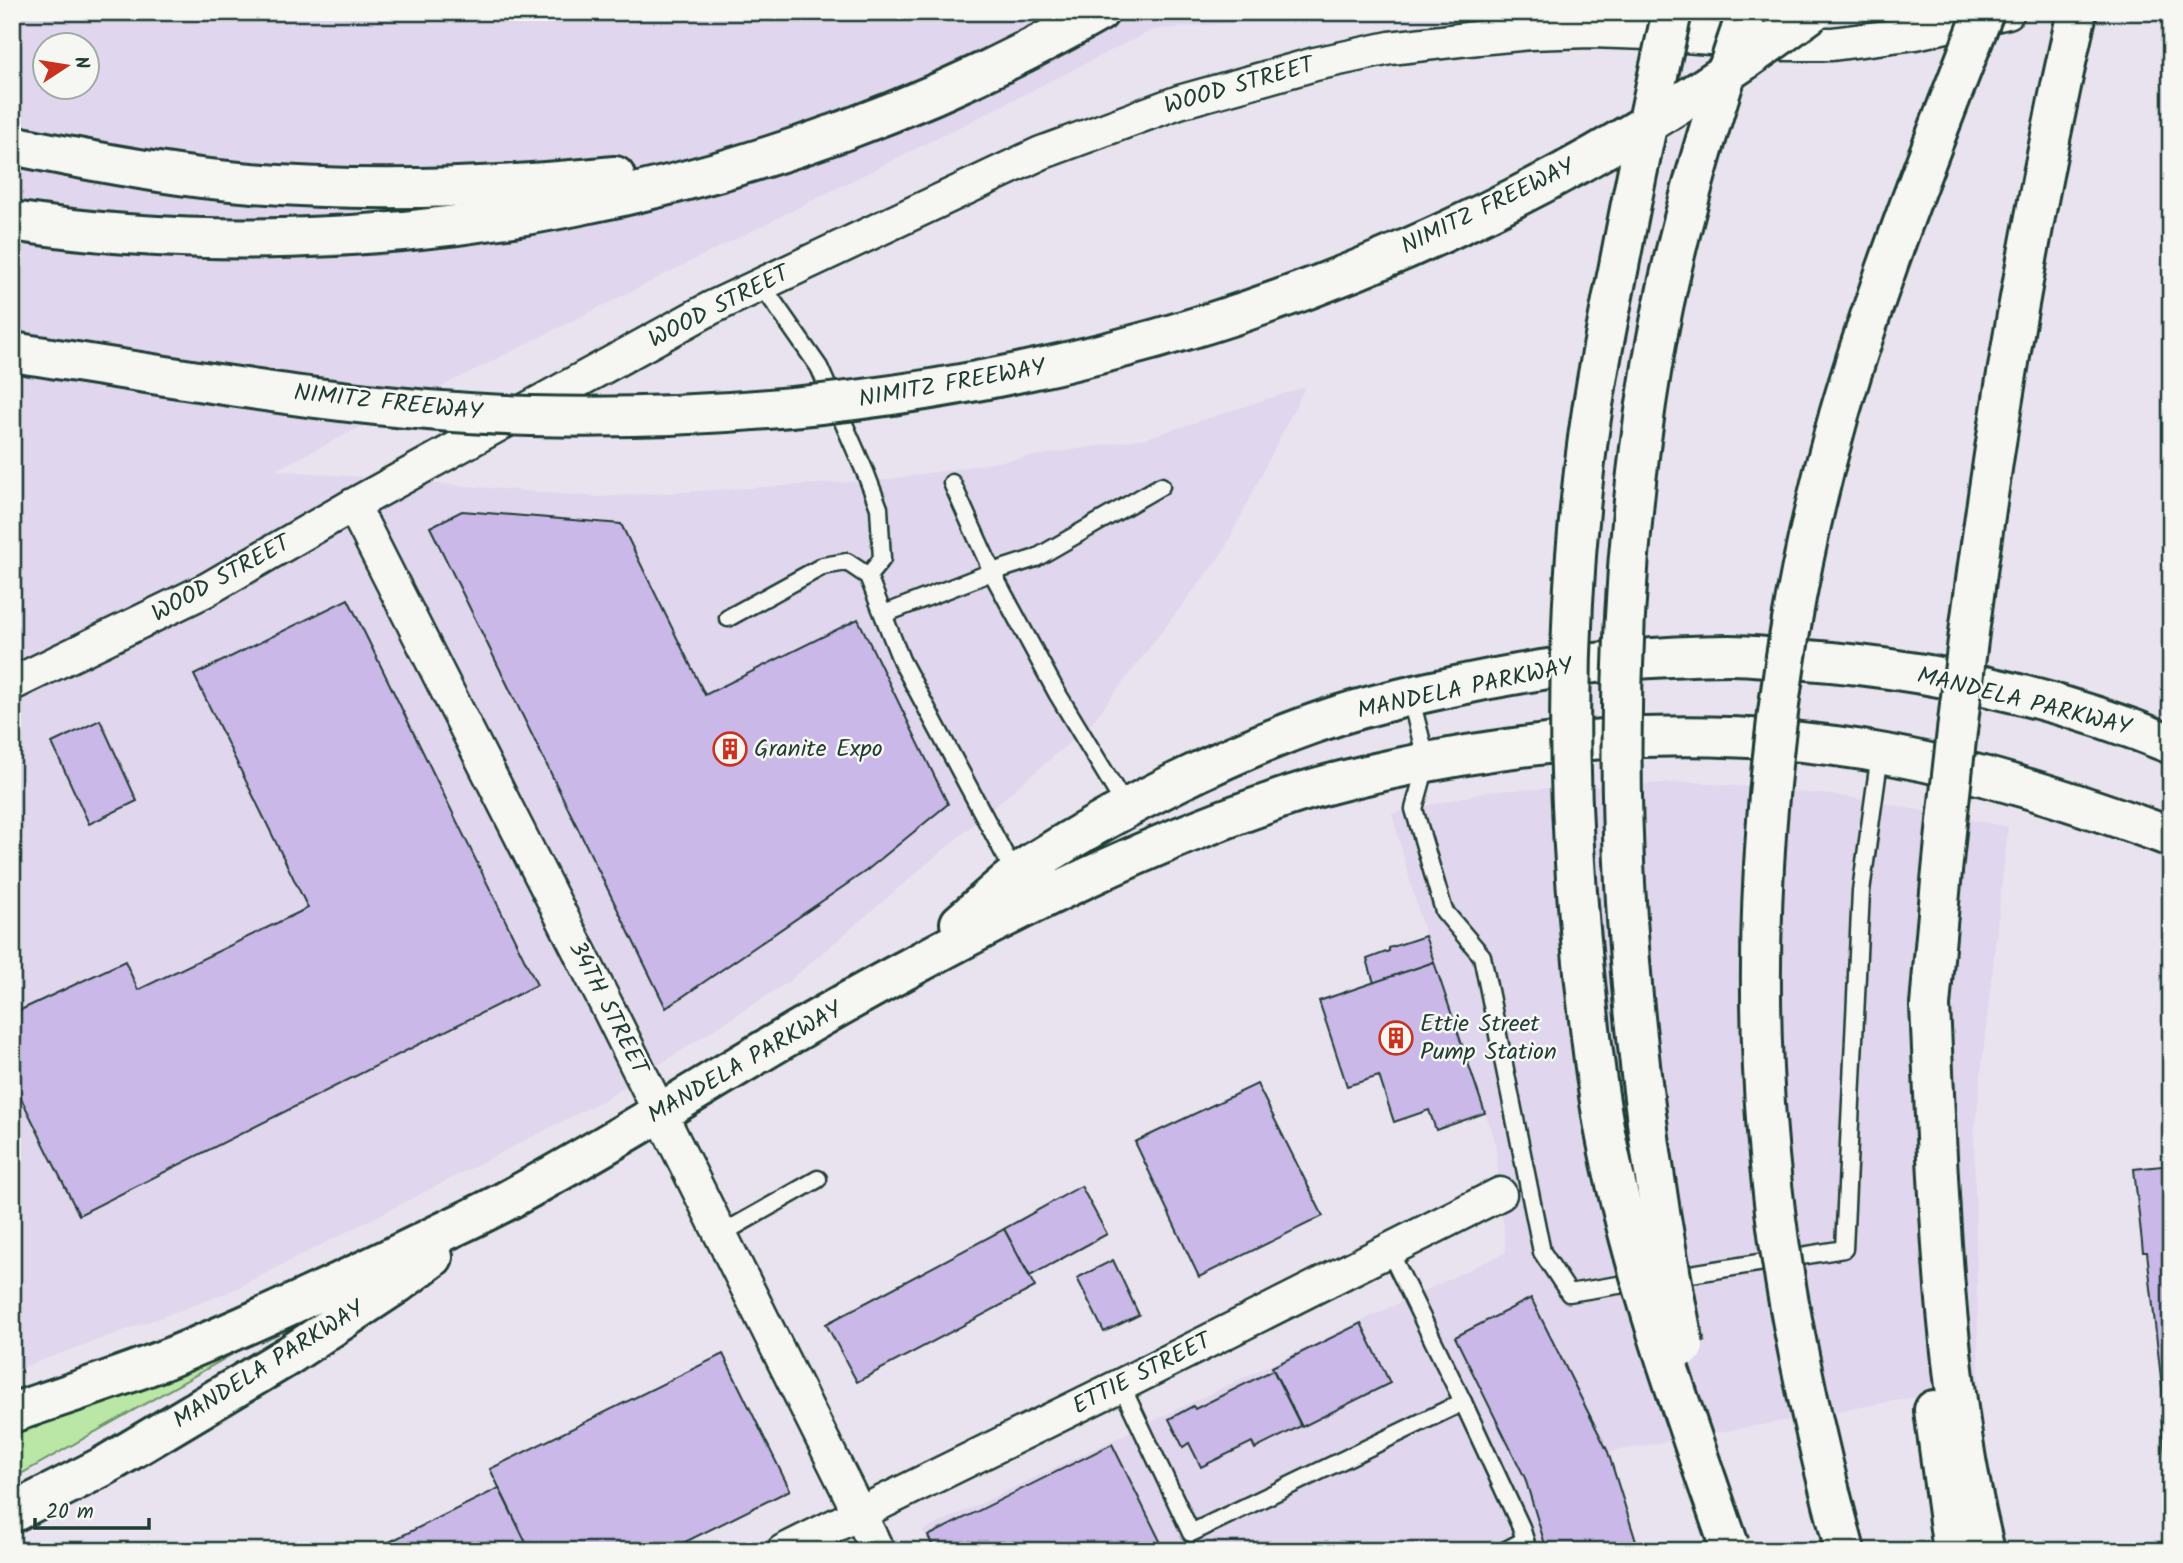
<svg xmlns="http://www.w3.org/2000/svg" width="2183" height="1563" viewBox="0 0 2183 1563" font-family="Kalam,sans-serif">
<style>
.built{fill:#e0d6ed;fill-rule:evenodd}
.green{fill:#bae7a5;stroke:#6c926c;stroke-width:2}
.building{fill:#cab8e9;stroke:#1f3d34;stroke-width:2}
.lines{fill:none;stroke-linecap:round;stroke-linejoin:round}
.service-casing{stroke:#1f3d34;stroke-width:21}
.minor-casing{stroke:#1f3d34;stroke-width:37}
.secondary-casing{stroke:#1f3d34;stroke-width:44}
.motorway-casing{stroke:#1f3d34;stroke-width:44}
.service{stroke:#f6f6f2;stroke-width:16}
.minor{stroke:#f6f6f2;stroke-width:32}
.secondary{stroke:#f6f6f2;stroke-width:38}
.motorway{stroke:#f6f6f2;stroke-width:38}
.motorway-bridge-casing{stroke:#1f3d34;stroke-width:44;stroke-linecap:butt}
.motorway-bridge{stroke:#f6f6f2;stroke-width:38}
.labels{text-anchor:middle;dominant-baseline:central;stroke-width:5;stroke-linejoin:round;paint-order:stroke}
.street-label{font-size:24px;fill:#1f3d34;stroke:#f6f6f2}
.poi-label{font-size:24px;fill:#1f3d34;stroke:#f6f6f2;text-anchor:start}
</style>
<rect width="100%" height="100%" fill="#e9e3ef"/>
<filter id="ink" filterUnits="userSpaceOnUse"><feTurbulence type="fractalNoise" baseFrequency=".0143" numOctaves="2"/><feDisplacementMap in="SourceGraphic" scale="14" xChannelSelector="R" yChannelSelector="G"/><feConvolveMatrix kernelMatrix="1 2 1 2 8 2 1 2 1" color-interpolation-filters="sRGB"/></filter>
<g filter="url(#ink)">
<g class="built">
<path d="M 12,12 L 1348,12 L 1152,30 L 275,470 L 598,497 L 885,480 L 1147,438 L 1305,387 L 1223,552 L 1090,725 L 788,982 L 604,1100 L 227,1293 L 12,1371 ZM 46,46 L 88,46 L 88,88 L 46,88 Z"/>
<polygon points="1693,782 1850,797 2008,827 1974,1138 1979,1386 1608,1452 1639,1551 933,1551 923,1531 1506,1252 1495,1141 1425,936 1392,814 1491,791"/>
</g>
<polygon class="green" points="241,1339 245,1347 12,1479 12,1421"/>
<g class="building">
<polygon points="462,511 621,524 705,695 858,619 948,804 866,871 666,1008 430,527"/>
<polygon points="348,599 537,985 79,1215 12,1080 12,1014 125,961 138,990 308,908 194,675"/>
<polygon points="100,720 137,801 89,824 52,743"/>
<polygon points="1425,936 1434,962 1374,983 1367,959 1389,951 1389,948"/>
<polygon points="1434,962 1485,1113 1436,1130 1429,1110 1394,1122 1379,1076 1347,1086 1319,1001"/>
<polygon points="1257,1084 1323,1216 1199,1277 1135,1142"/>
<polygon points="2171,1165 2171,1500 2170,1500 2161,1416 2165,1415 2147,1252 2143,1252 2134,1169"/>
<polygon points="1081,1186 1107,1234 1030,1276 1004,1229"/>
<polygon points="1004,1229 1035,1287 857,1382 826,1324"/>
<polygon points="1113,1260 1139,1315 1104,1332 1077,1278"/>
<polygon points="1531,1298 1608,1452 1639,1551 1547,1551 1525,1478 1455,1337"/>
<polygon points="1361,1323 1390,1383 1302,1427 1272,1367"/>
<polygon points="723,1354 790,1490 667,1551 530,1551 490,1469"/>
<polygon points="1273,1370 1301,1426 1255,1449 1252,1442 1201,1467 1189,1443 1183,1447 1169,1419 1193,1406 1195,1409"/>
<polygon points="1112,1444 1165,1551 935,1551 928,1536"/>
<polygon points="499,1488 530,1551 371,1551"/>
</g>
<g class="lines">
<defs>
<g id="service">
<polyline points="761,284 819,367 866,474 879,508 882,559 868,576"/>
<polyline points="952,483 995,578 1057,693 1127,809"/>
<polyline points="884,614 992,572 1036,558 1161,486"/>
<polyline points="728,618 823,566 847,562 868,576 901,660 1015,874"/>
<polyline points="1410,696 1427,762 1414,809 1444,911 1482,956 1542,1252 1569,1293 1643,1281"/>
<polyline points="721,1234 818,1179"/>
<polyline points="1672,1277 1844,1249 1861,891 1880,754"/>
<polyline points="1121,1385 1191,1533 1463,1402 1389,1250"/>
<polyline points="1463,1402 1521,1527 1528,1551"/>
<polyline points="1504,1551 1525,1540"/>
</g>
<g id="minor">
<polyline points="353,505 609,1010 878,1551"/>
<polyline points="12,684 206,590 353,505 711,308 1041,153 1179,102 1315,64 1390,48 1468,39 1530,33 1590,31 1648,33 1785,44 1832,44 1916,33 2008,12"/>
<polyline points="783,1551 1121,1385 1500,1194"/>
</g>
<g id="secondary">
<path d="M 960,923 C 984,903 1008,878 1034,862 C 1121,807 1233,750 1330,718 C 1366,706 1405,697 1442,689 C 1537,667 1633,656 1730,655 C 1752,655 1773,658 1795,659 C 1922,668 2052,695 2171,744"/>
<path d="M 12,1413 C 64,1395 116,1379 166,1359 C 253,1324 337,1284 421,1243 C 452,1227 485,1213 515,1196 C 648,1124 775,1039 909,968 C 1025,905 1145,846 1269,803 C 1309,788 1351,778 1393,769 C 1556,734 1727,724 1891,755 C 1987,773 2079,803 2171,837"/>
<polyline points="12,1513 104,1466 288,1356 397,1284 433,1257"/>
</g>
<g id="motorway">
<path d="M 12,145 C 75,158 137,170 201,178 C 338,194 477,190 615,176"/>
<path d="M 12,221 C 380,277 777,196 1099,12"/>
<path d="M 1930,1006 C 1939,1188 1941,1373 1985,1551"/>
<polyline points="1934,1410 1953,1551"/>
</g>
</defs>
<use href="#service" class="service-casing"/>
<use href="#minor" class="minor-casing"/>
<use href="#secondary" class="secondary-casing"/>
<use href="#motorway" class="motorway-casing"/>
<use href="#service" class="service"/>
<use href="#minor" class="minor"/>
<use href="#secondary" class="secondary"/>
<use href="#motorway" class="motorway"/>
<defs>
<g id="motorway-bridge">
<path d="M 1672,12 C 1653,96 1635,181 1619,266 C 1604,340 1589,415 1582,490 C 1566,636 1567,783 1580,929 C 1586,997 1593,1065 1605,1132 C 1632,1273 1682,1409 1729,1545"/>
<path d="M 12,352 C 184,378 357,411 531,416 C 1001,427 1435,294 1812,12"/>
<path d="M 1930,1006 C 1957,672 2004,340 2077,12"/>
<path d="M 1684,1346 C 1620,1024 1598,691 1652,366 C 1672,246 1707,128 1747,12"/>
<path d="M 1845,1551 C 1818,1448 1794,1346 1779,1241 C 1741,970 1764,678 1839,415 C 1879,278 1932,145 1984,12"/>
</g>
</defs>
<use href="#motorway-bridge" class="motorway-bridge-casing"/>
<use href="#motorway-bridge" class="motorway-bridge"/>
</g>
</g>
<defs>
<symbol id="building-ring" viewBox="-11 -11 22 22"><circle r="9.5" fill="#f6f6f2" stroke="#c8321e" stroke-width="1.5"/><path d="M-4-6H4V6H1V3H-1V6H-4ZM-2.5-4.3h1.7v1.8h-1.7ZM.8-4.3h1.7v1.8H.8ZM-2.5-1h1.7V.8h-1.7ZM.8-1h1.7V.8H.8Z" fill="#c8321e"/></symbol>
</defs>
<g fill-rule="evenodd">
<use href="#building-ring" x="711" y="730" width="38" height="38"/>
<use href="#building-ring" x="1377" y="1019" width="38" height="38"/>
</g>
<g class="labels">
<g class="street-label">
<text transform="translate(1239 86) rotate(-16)">WOOD STREET</text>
<text transform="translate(1488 207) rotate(-26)">NIMITZ FREEWAY</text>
<text transform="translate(719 307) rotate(-27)">WOOD STREET</text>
<text transform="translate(952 384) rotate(-10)">NIMITZ FREEWAY</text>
<text transform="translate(388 403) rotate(6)">NIMITZ FREEWAY</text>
<text transform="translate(221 579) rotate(-29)">WOOD STREET</text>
<text transform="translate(1465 689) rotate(-12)">MANDELA PARKWAY</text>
<text transform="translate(2024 702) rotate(14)">MANDELA PARKWAY</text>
<text transform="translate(608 1008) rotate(63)">34TH STREET</text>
<text transform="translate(745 1063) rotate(-30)">MANDELA PARKWAY</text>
<text transform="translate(269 1365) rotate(-32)">MANDELA PARKWAY</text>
<text transform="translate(1142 1374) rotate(-27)">ETTIE STREET</text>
</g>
<g class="poi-label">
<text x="754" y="749">Granite Expo</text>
<text x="1420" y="1024">Ettie Street<tspan x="1420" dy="28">Pump Station</tspan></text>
</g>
</g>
<rect width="2183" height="1563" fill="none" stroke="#f6f6f2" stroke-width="42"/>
<rect x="21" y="21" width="2141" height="1521" fill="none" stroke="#1f3d34" stroke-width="2.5" filter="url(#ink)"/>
<g transform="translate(66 66) rotate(78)"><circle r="33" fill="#f6f6f2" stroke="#a0aca6" stroke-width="2"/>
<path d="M0-5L12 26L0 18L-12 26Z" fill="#c8321e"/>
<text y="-10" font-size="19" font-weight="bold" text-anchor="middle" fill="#1f3d34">N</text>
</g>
<path d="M35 1518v10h114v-10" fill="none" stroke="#1f3d34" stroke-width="3.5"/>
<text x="46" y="1518" font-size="21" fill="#1f3d34" stroke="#f6f6f2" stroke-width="5" paint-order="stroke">20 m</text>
</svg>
